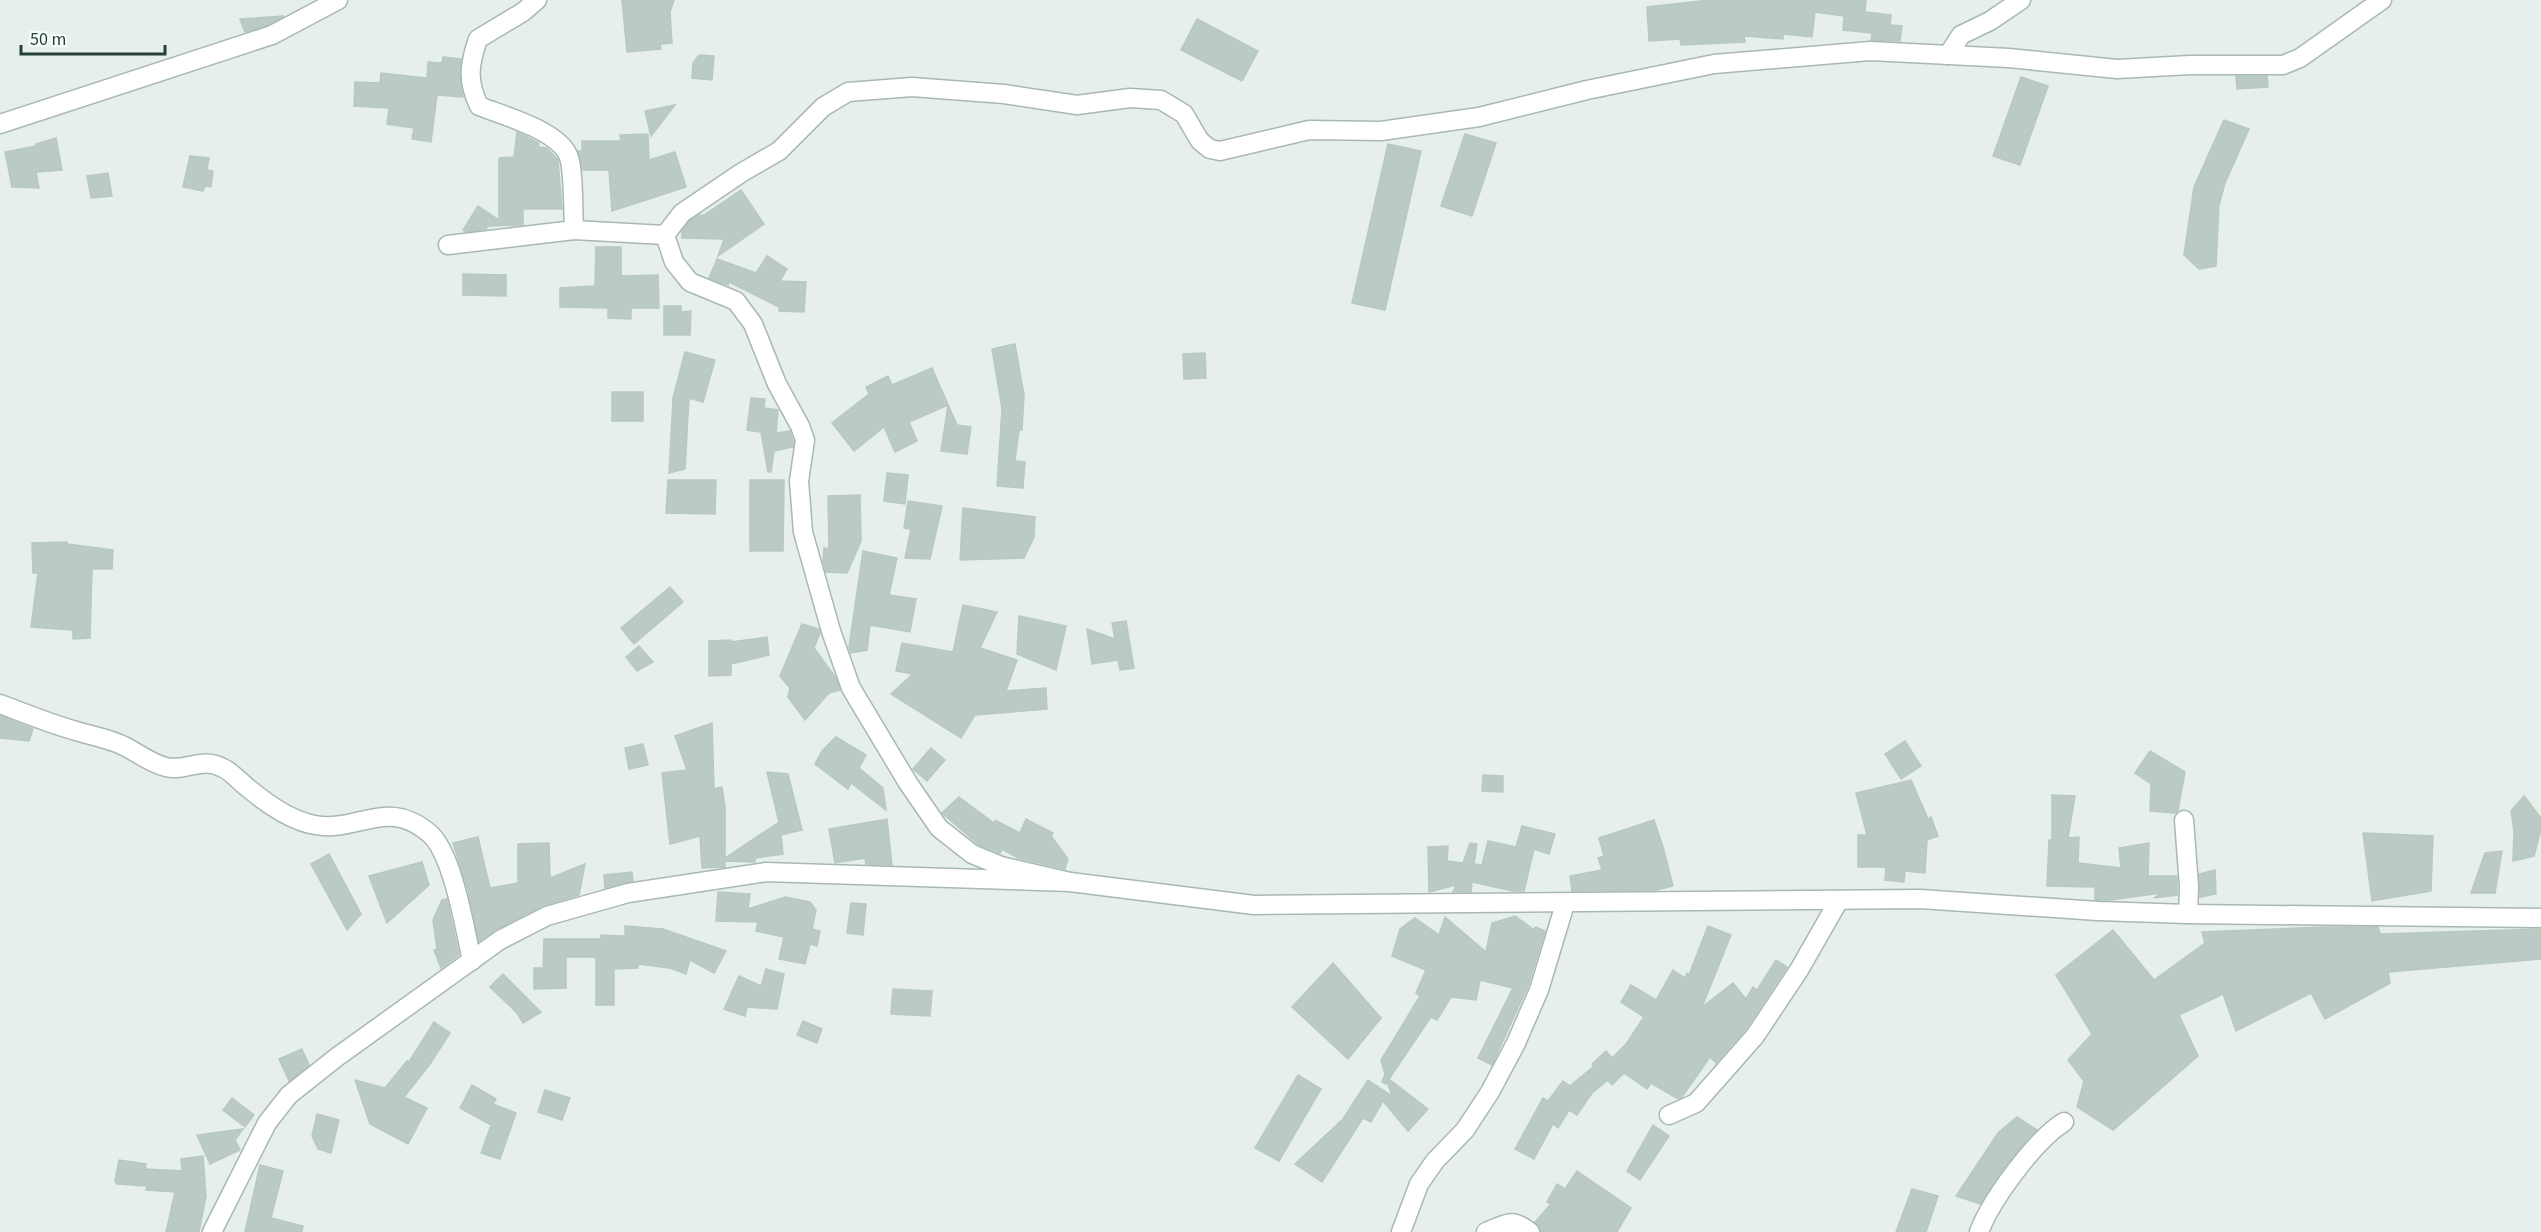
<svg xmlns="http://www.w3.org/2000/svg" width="2541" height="1232" viewBox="0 0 2541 1232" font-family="'Source Sans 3',sans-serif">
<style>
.building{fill:#bbcac4;stroke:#b8c9c2;stroke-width:1.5}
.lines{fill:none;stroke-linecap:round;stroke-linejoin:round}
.minor-casing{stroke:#a8b8b2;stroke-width:21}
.minor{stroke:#fff;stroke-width:18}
</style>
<rect width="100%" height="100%" fill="#e6efeb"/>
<g class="building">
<polygon points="622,0 674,0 670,12 672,43 660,44 661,49 627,52"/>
<polygon points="1710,0 1866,0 1865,12 1891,15 1890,25 1902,26 1900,41 1871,40 1872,33 1843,30 1844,16 1815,12 1812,37 1783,34 1783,39 1744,36 1745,42 1681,45 1680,39 1649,41 1647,7"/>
<polygon points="284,16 268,25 245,32 240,19"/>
<polygon points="1197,19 1258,51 1242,81 1181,50"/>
<polygon points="699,55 714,56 712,80 692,78 693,63"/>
<polygon points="443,57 461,59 460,81 463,97 437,95 431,142 412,139 414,128 387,124 389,108 354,106 355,82 380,83 381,73 427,78 428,62 442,63"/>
<polygon points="2236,76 2267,76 2268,87 2237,89"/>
<polygon points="2021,77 2048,86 2020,165 1993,156"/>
<polygon points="675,105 651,136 645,111"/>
<polygon points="2224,120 2249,129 2225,183 2219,205 2216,266 2199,269 2184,255 2194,187"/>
<polygon points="517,132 539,143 538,147 547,148 558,160 562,209 523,209 523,225 488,226 486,229 466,232 463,230 478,206 499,220 499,158 514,157"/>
<polygon points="648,134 649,160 675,152 686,187 612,211 609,170 583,170 578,151 582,151 582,141 621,141 620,135"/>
<polygon points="1465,134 1496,143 1472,216 1441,206"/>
<polygon points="56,138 62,170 36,172 39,188 12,187 5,152 36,146 36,144"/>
<polygon points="1388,144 1421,151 1385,310 1352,303"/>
<polygon points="190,156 209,158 207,170 213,171 211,187 205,186 203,191 183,187"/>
<polygon points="108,173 112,196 91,198 87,176"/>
<polygon points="741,190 764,224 718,256 724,239 682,238 682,231 690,221 699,215 704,215"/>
<polygon points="596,247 621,247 621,276 658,275 659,308 631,308 631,319 608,318 608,308 560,307 560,288 595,286"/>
<polygon points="767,256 787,269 780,281 806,282 804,312 779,311 779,307 729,282 728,285 709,278 717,259 756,273"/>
<polygon points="463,274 506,275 506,296 463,295"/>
<polygon points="664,306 681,306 681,312 691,311 690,335 664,335"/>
<polygon points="1015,344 1024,395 1022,430 1019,430 1015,461 1025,462 1023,488 997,486 1002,409 992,349"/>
<polygon points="685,352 715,360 703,402 689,398 685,469 669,473 673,398"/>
<polygon points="1205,353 1206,378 1184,379 1183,354"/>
<polygon points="932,368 957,425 971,427 967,454 941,451 948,405 909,422 917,441 895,452 884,427 854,451 832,423 869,394 866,387 888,376 892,385"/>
<rect x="612" y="392" width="31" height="29"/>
<polygon points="751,398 765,399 764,408 778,410 776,433 790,431 793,441 793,447 774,451 771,472 768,472 761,432 747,430"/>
<polygon points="887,473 908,475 905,504 884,501"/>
<polygon points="668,480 716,480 715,514 666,513"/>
<polygon points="750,480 784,480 783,551 750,551"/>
<polygon points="860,495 861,541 847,573 826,572 823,561 824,548 829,549 828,496"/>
<polygon points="908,501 942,506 930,559 905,558 911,529 904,528"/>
<polygon points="963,508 1035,517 1034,537 1024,558 960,560"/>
<polygon points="67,542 67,544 113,550 112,569 92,569 90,638 73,639 73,630 31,627 38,573 33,573 32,543"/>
<polygon points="863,551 897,558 889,595 916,599 910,632 870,625 867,650 851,653 849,647"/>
<polygon points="670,587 683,602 634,644 621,628"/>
<polygon points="963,605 997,612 980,648 1017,660 1006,691 1046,688 1047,709 975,715 961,738 891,694 913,674 896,671 902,643 953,652"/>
<polygon points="1019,616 1066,626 1056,670 1017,654"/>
<polygon points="1126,621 1134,668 1120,670 1118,660 1092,664 1087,629 1115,639 1112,623"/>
<polygon points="802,624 819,629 820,633 814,648 836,678 840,690 829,693 805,720 788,697 790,688 780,676"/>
<polygon points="767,637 769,655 731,664 731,675 709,676 709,641 731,640 731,642"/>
<polygon points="639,646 653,662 637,671 626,657"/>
<polygon points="0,716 33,729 29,741 0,738"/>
<polygon points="712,723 714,789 722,787 725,807 725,858 779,822 767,772 788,774 802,830 781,835 783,854 755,858 755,862 725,861 725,867 702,868 700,836 670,844 662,773 687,770 675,736"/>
<polygon points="836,737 866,755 859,768 883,788 886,810 851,783 848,789 815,764 822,751"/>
<polygon points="1905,741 1921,766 1901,779 1885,754"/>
<polygon points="643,744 648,765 629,769 625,748"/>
<polygon points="931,748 945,760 927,781 913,769"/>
<polygon points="2150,751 2185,772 2178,810 2175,813 2150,811 2151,784 2135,773"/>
<polygon points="1483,775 1503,776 1503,792 1482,791"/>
<polygon points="1911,780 1928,819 1931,817 1938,836 1927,840 1925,873 1905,871 1904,882 1885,880 1886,867 1858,867 1858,835 1867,835 1856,793"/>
<polygon points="2052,795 2075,796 2068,838 2079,837 2078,863 2121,868 2119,848 2149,843 2148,876 2177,876 2177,895 2154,898 2161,893 2110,900 2095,900 2095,887 2047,886 2049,840 2052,840"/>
<polygon points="2524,796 2541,818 2541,829 2534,856 2513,861 2514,832 2511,811"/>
<polygon points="959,797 994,823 995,820 1020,833 1026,819 1053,833 1051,836 1068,859 1065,869 1018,858 1002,849 1000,853 978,844 942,813"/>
<polygon points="887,819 892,865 866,864 865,858 835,863 829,829"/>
<polygon points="1654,820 1663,847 1673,886 1656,890 1572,891 1570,876 1602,870 1598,858 1604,856 1599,838"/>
<polygon points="1522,826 1555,834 1549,854 1534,849 1524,891 1513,891 1472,882 1471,892 1453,892 1456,885 1429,892 1428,847 1448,846 1447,861 1463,863 1470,843 1477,844 1474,864 1482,865 1488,841 1516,847"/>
<polygon points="2363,833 2433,836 2431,891 2372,901"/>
<polygon points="478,837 490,888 518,883 518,844 549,843 550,878 585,864 579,895 542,906 495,930 479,941 468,890 453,843"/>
<polygon points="2502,851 2495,893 2471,893 2485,853"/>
<polygon points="329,854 361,914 347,930 311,864"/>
<polygon points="422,862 429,885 387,923 369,876"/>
<polygon points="2215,870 2216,894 2200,897 2199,874"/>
<polygon points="632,872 633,881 605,888 604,875"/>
<polygon points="718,892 750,894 748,909 785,897 810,902 816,910 812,929 820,931 817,946 810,944 805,964 779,959 784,937 756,931 758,922 716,921"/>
<polygon points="447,899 459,955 441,968 434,950 437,949 433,920 442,900"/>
<polygon points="851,903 866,904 863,935 847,933"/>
<polygon points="1515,916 1533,929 1536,927 1545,931 1528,986 1492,1065 1478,1058 1513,988 1480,980 1476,1000 1451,997 1437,1020 1431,1017 1389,1079 1428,1109 1408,1131 1383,1101 1371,1122 1363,1118 1322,1182 1295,1164 1343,1119 1368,1080 1392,1096 1387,1081 1386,1084 1382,1082 1385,1074 1381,1060 1420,996 1416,993 1426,970 1392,956 1400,929 1415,918 1439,935 1445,917 1486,952 1492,923"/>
<polygon points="625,926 663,929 726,951 714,973 690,960 686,974 670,968 638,964 638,968 614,969 614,1005 596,1005 596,957 566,957 566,988 534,989 534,968 543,968 544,939 601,939 601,935 625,936"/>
<polygon points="1708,926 1731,935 1702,1007 1733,983 1746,999 1753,987 1757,990 1776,960 1787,967 1746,1029 1716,1063 1710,1057 1682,1097 1678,1099 1651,1083 1647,1089 1624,1073 1612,1085 1608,1080 1592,1093 1577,1115 1569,1110 1558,1128 1553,1124 1534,1159 1515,1149 1543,1098 1548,1101 1563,1081 1570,1086 1594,1066 1592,1064 1606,1051 1612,1058 1626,1044 1644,1017 1621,1002 1631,985 1656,1000 1673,970 1685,978 1687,973 1689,975"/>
<polygon points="2323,927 2378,927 2380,934 2541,929 2541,959 2388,972 2390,983 2325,1019 2311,993 2236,1031 2223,994 2179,1015 2198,1056 2113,1130 2077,1107 2084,1081 2068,1060 2092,1034 2056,975 2113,930 2154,980 2205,943 2202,932"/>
<polygon points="1333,963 1381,1018 1348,1059 1292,1007"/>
<polygon points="766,969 784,974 777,1009 747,1007 745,1016 724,1009 739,976 761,986"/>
<polygon points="503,974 541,1012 523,1023 517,1013 490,987"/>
<polygon points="893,989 932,991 930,1016 891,1014"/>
<polygon points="803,1021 822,1029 817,1043 797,1035"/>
<polygon points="434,1022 450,1033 430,1064 404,1097 427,1108 408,1144 370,1124 355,1080 385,1088 407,1061 409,1062"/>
<polygon points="302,1049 309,1065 289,1081 279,1059"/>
<polygon points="1298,1075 1321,1089 1279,1161 1255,1148"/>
<polygon points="472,1085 496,1099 493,1104 516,1113 500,1159 481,1153 491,1125 460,1108"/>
<polygon points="545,1090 570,1098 562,1120 538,1112"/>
<polygon points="232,1098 254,1115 245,1127 223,1110"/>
<polygon points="317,1114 339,1120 331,1153 318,1149 312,1136"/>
<polygon points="2017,1117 2037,1130 2006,1165 1981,1204 1956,1196 1998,1133"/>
<polygon points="1653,1125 1669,1136 1640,1180 1627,1171"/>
<polygon points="243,1129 235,1140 240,1150 210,1164 197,1135"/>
<polygon points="203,1156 206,1196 199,1232 166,1232 175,1192 146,1190 147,1186 117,1184 115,1181 119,1160 146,1164 145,1169 182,1171 181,1159"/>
<polygon points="260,1165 283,1171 271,1218 303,1226 302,1232 245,1232"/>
<polygon points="1577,1171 1631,1208 1617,1232 1541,1232 1535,1222 1551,1204 1547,1202 1557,1184 1565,1189"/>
<polygon points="1912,1189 1938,1196 1926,1232 1896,1232"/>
</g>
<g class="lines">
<defs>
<g id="minor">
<path d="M 537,0 L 523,12 L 478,39 C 469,65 467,81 479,106 C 504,116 557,130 568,155 C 574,167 573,214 574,230"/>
<polyline points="1948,55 1961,35 1990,21 2021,0"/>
<polyline points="0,124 272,35 338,0"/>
<polyline points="448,245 574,230 665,235"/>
<path d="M 0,704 C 24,713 48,723 73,730 C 88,735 102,737 117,743 C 134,749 148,763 166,767 C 186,772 202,756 223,768 C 232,772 240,782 248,788 C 266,803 292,821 315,825 C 358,833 386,797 429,833 C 453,853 465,930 472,961"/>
<polyline points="2184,820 2189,886 2188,914"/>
<polyline points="1070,882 1001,866 972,854 939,828 908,783 851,688 831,631 803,532 799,481 805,440 800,426 777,384 753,324 736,301 690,282 674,262 665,235 682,213 741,173 779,151 823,107 848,92 912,87 1004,94 1077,105 1130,98 1161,100 1184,114 1200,141 1210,149 1220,151 1309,130 1381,131 1479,117 1587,90 1714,64 1870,51 2009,58 2117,69 2190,65 2283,65 2300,58 2382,0"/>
<polyline points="1669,1115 1696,1103 1755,1036 1799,970 1839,900"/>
<polyline points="212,1232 267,1123 289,1095 337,1057 500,940 547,916 628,893 766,872 1070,882 1254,905 1920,899 2098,911 2188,914 2541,918"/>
<polyline points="1401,1232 1419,1184 1435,1161 1465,1130 1490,1092 1516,1043 1539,990 1565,904"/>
<path d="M 1486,1232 C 1507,1224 1511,1217 1530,1232"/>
<path d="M 1979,1232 C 1991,1200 2035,1140 2064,1122"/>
</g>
</defs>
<use href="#minor" class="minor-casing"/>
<use href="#minor" class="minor"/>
</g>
<path d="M21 45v9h144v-9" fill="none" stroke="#24423a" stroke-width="3"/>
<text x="30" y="45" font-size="18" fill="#24423a" stroke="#f7fbf9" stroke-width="4.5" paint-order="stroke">50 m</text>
</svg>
